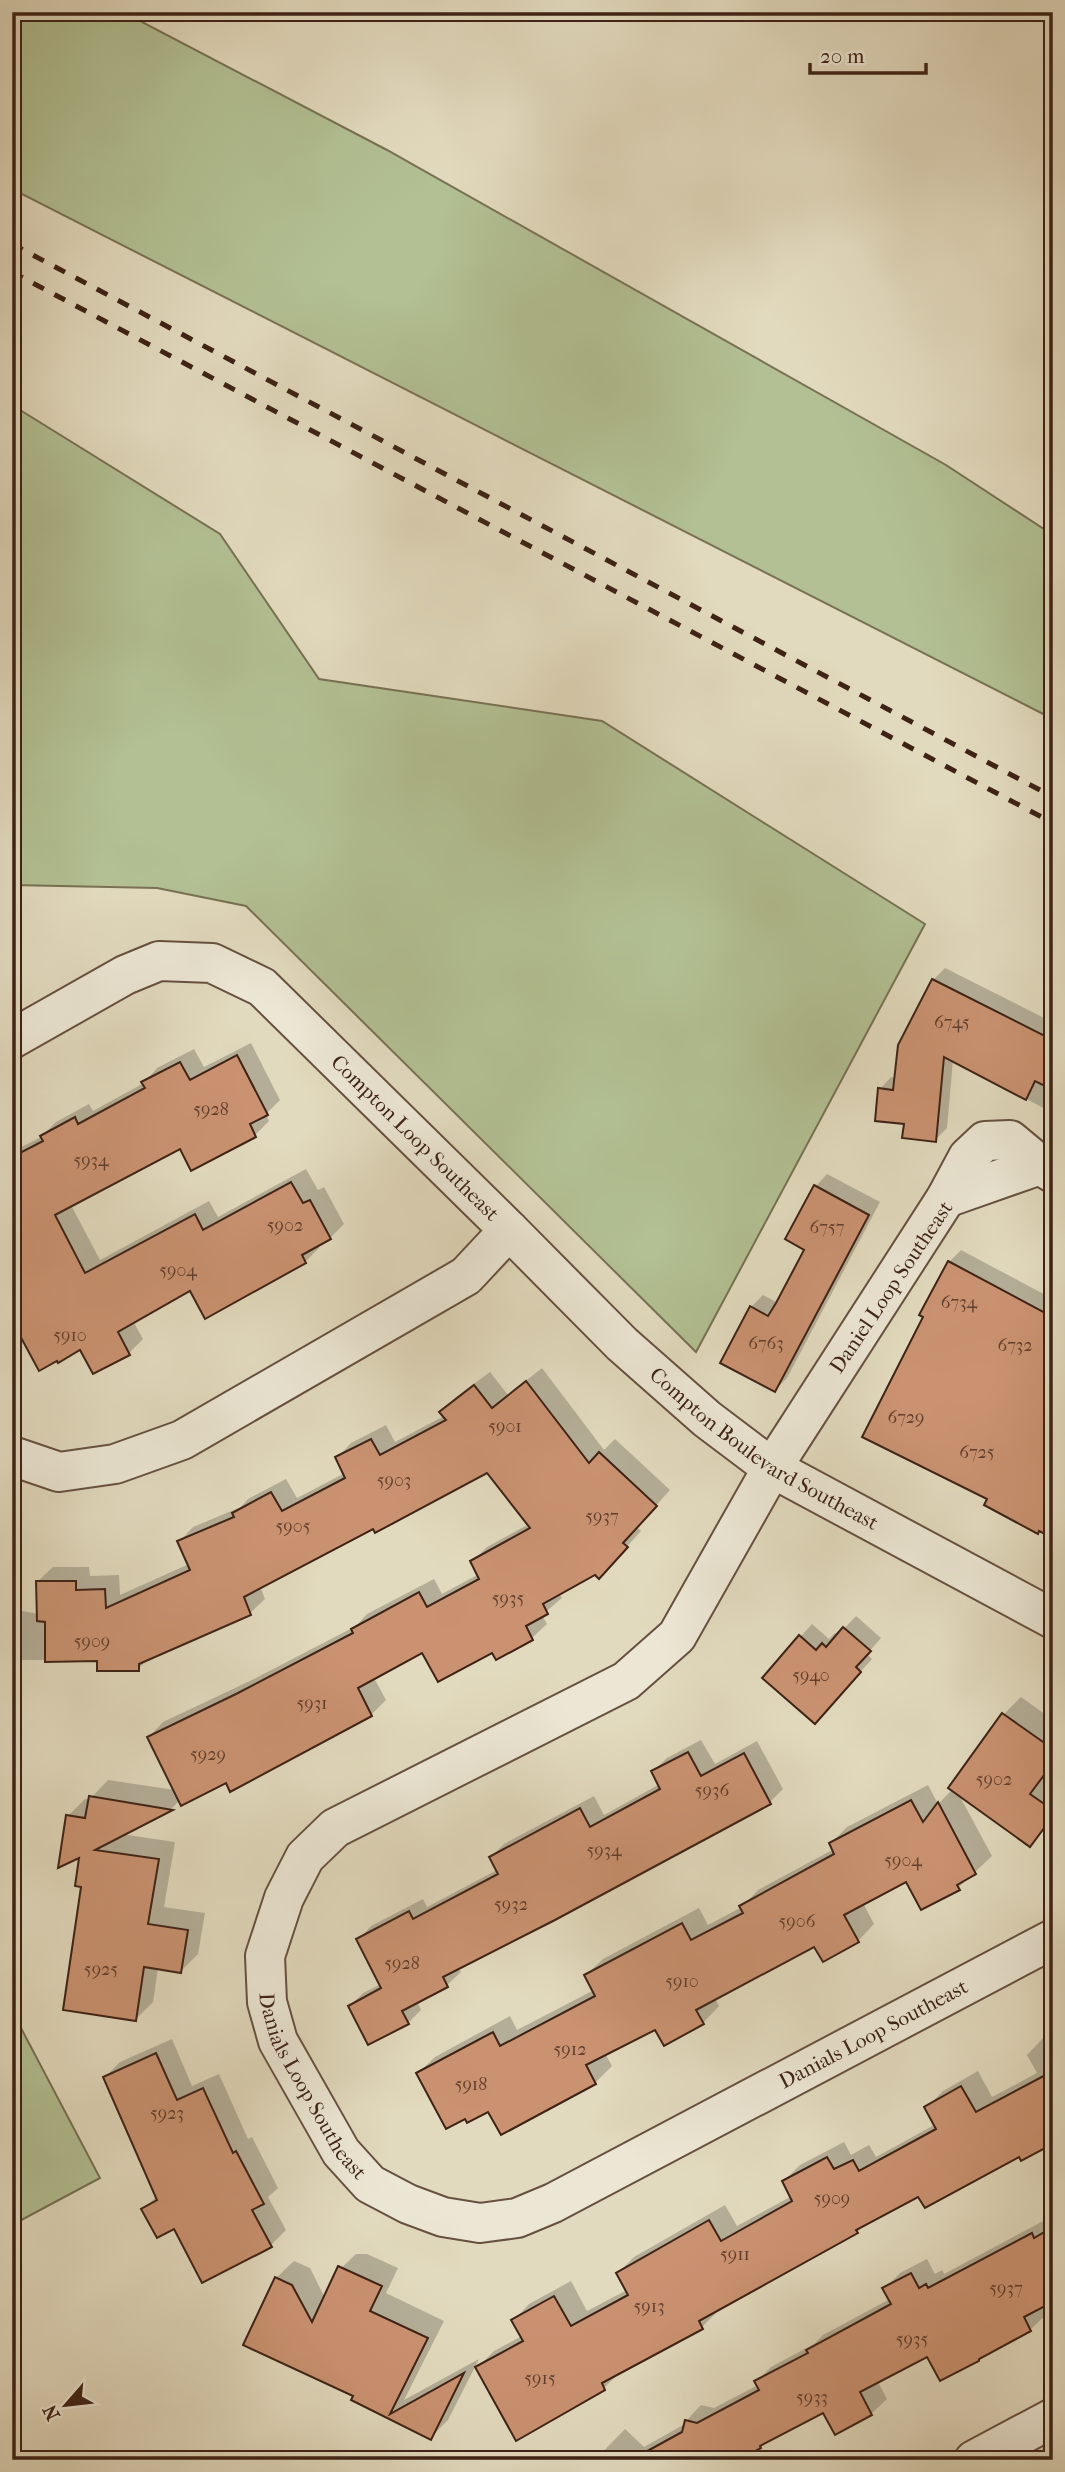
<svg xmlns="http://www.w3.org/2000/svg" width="1065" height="2472" viewBox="0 0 1065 2472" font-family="'IM FELL French Canon',serif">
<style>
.green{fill:#b2c093;stroke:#787154;stroke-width:2}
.shadow{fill:#0003}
.building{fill:#ca9271;stroke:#3e2216;stroke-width:2}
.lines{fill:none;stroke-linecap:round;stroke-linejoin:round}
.minor-casing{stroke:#675040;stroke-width:42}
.minor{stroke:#ece7d5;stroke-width:38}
.rail{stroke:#3e2216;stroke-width:5;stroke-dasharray:12 12;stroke-linecap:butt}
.labels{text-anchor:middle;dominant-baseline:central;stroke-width:5;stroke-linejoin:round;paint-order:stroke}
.number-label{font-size:18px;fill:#613e2d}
.street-label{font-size:21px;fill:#3e2216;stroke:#ece7d5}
</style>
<rect width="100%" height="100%" fill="#e2dabe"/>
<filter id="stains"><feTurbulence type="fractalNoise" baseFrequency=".00286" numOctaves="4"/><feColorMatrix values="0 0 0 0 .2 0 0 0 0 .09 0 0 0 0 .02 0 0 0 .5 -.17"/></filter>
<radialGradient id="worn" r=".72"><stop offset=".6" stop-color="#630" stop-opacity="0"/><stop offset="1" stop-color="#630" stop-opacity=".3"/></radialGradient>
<g class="green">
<polygon points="12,12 38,12 44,15 49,12 123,12 387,150 946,465 1053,535 1053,719 12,189"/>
<polygon points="12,405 220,534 319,679 602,721 925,924 696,1352 246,906 157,888 12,885"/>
<polygon points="12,2011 100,2178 12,2225"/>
</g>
<g class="shadow">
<polygon points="945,968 1046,1019 1049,1017 1053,1019 1053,1113 953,1060 947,1128 935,1140 906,1122 880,1089 891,1077 896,1078 933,980"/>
<polygon points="251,1043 280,1100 266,1114 269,1121 255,1135 191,1168 180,1147 71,1205 100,1260 209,1201 218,1217 306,1169 318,1190 324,1187 344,1224 330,1238 317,1244 319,1248 305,1262 191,1289 133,1321 143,1339 129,1353 81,1347 12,1317 12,1152 41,1137 56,1122 89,1104 93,1111 144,1083 157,1068 194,1049 204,1067"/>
<polygon points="827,1174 880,1202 787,1378 775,1390 751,1307 763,1295 778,1303 806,1249 816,1186"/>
<polygon points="961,1250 1053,1299 1053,1538 990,1498 925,1316 949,1262"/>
<polygon points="542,1368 604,1450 615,1439 670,1490 637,1527 641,1531 613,1562 559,1593 562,1598 542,1615 547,1624 532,1638 497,1658 493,1651 423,1651 374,1678 386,1700 371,1715 180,1800 172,1808 121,1834 175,1842 164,1907 205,1913 198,1954 181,1971 158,1968 153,2002 136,2019 83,1886 81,1854 68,1816 85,1799 90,1799 108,1780 175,1790 149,1737 163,1722 252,1680 356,1626 367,1614 434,1579 442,1594 479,1574 472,1562 487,1547 529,1524 488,1471 373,1527 260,1586 265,1599 250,1613 149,1658 138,1669 99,1660 12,1660 12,1609 38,1614 38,1581 53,1567 89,1567 90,1576 119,1575 120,1595 189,1564 179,1542 193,1527 241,1507 248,1499 286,1479 297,1498 345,1473 337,1458 351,1443 386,1425 395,1442 444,1416 441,1412 456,1397 490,1372 508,1395"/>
<polygon points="856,1616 881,1638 867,1654 872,1659 826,1710 764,1677 812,1624 829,1639 835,1633 838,1635"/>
<polygon points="1021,1697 1053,1720 1053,1766 1046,1776 1053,1781 1053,1820 1029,1845 958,1793 992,1856 958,1888 907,1880 863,1903 874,1924 858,1941 815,1944 715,1998 719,2006 703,2023 656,2027 605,2053 612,2066 595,2083 502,2133 489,2110 418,2073 435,2057 510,2016 517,2030 594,1990 586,1975 603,1959 699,1908 708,1925 742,1907 758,1890 834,1849 831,1843 847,1827 928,1785 938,1804 953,1789 950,1787 1004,1714"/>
<polygon points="701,1740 715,1764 757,1741 783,1789 770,1802 458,1967 461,1972 447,1985 417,2001 421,2010 408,2023 350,2006 363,1993 381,1984 358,1940 371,1926 423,1899 427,1907 497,1870 491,1857 504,1844 594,1796 604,1815 660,1784 653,1771 667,1758"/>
<polygon points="1053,2033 1053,2142 919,2194 866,2223 857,2232 717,2309 718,2311 702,2327 620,2372 604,2388 478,2367 494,2351 522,2336 513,2321 529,2304 571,2281 587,2311 627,2290 618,2273 634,2257 725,2205 737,2226 792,2196 784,2181 800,2165 844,2142 851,2155 869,2145 876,2157 936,2124 927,2107 943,2091 978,2071 992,2097 1037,2073 1027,2055 1043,2038"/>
<polygon points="172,2039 192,2086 219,2074 248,2139 252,2137 278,2188 268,2197 286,2230 271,2245 175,2227 144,2209 157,2196 105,2077 120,2062"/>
<polygon points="1047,2219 1050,2224 1053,2222 1053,2300 1041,2306 1046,2315 1030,2330 928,2354 878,2382 887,2399 871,2414 824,2410 766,2440 751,2451 756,2460 595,2460 625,2429 644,2447 685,2424 686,2421 701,2405 714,2408 758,2385 756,2382 771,2367 814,2344 823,2335 890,2299 885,2288 900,2273 927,2259 935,2274 942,2270 944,2274"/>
<polygon points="356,2254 367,2254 398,2268 386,2293 444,2321 404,2400 479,2359 448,2420 431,2437 355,2395 276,2278 294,2261 310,2268 325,2298 338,2271"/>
</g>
<g class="building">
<polygon points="932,979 1053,1040 1053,1090 1035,1081 1026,1100 944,1057 936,1142 902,1138 904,1124 875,1121 878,1088 893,1090 898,1045"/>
<polygon points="237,1055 268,1115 250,1124 256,1137 191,1171 180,1149 55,1215 85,1273 195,1214 203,1230 291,1182 303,1203 310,1200 331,1239 302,1255 306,1263 205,1319 190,1291 118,1332 130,1355 93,1374 80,1350 58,1363 57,1361 39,1371 12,1321 12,1157 43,1141 40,1136 75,1117 78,1124 145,1088 141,1082 180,1062 190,1080"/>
<polygon points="814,1185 869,1215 775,1392 720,1363 750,1306 768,1316 776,1303 804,1250 785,1239"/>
<polygon points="948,1261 1053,1317 1053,1538 1039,1531 1038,1534 984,1505 987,1499 862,1437 923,1317 919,1315"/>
<polygon points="526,1381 589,1463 599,1452 657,1506 623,1543 628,1547 599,1579 595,1575 543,1604 548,1614 526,1626 533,1640 496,1660 492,1653 438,1682 422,1653 358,1688 372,1716 230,1792 226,1783 181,1806 147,1737 236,1694 353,1633 351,1629 419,1592 427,1607 479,1579 470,1561 530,1528 487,1473 375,1533 373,1529 244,1597 251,1615 139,1664 139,1671 97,1671 97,1661 45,1662 45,1622 37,1621 36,1581 76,1581 76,1590 105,1589 106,1608 190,1570 177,1541 234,1517 232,1513 271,1492 282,1511 345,1478 335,1457 371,1439 380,1455 446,1420 439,1412 474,1385 492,1408"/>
<polygon points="843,1627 871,1651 856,1667 861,1672 815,1724 762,1678 799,1635 816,1650 822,1643 826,1647"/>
<polygon points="1002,1713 1053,1749 1053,1763 1030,1794 1053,1810 1053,1816 1030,1847 948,1788"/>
<polygon points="688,1752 701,1776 744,1753 771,1804 555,1920 443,1977 448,1987 402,2011 409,2024 368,2045 348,2006 381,1988 356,1939 409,1911 413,1919 498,1874 489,1857 580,1808 590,1827 660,1789 651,1771"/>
<polygon points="89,1796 173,1810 95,1850 159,1859 148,1924 188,1930 181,1973 144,1967 136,2021 63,2010 81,1887 75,1886 79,1858 58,1868 66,1815 85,1818"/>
<polygon points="911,1800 923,1822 938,1802 976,1874 957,1885 960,1890 921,1910 906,1882 844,1915 859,1942 823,1962 814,1947 696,2010 704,2024 664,2046 655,2030 586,2065 596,2084 501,2135 488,2112 467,2123 465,2119 446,2129 416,2073 493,2032 500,2046 595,1996 584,1975 682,1923 691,1940 743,1913 739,1906 834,1854 829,1843"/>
<polygon points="156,2053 177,2100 203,2088 233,2153 236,2151 264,2204 252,2210 272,2247 202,2283 174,2229 157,2238 141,2209 157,2200 103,2077"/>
<polygon points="1053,2071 1053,2144 1021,2161 1019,2157 925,2208 918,2197 856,2230 858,2233 699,2321 703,2329 602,2383 605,2390 516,2441 475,2367 523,2341 511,2320 554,2296 571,2326 628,2295 616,2273 709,2220 721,2241 792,2201 782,2181 827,2157 834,2169 853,2160 859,2171 936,2129 924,2107 961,2086 976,2112"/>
<polygon points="1053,2227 1053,2302 1024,2317 1031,2331 979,2359 979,2361 940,2381 927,2357 860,2392 872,2415 835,2435 823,2413 760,2446 761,2448 739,2460 631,2460 682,2432 685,2420 697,2423 759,2390 754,2381 808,2353 806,2350 891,2304 882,2288 911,2273 919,2288 926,2284 928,2288 1032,2233 1034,2238"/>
<polygon points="338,2266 382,2286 370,2311 428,2338 390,2414 464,2373 431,2440 351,2400 353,2396 243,2345 275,2277 292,2285 312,2322"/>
</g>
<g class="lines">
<defs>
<g id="minor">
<path id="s1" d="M 12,1039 L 125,975 L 159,961 L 212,963 L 262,987 L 509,1230 L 466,1276 L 182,1440 L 115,1464 L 59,1472 L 12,1456"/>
<path id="s2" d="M 1053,1173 L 1040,1165 L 1010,1140 L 985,1141 L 968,1157 L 946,1198 L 772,1468 L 677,1636 L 626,1681 L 335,1828 L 305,1857 L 284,1898 L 265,1956 L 267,2002 L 278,2041 L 341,2152 L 370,2184 L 408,2204 L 443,2217 L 480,2223 L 517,2218 L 553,2203 L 1053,1939"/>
<polyline points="946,1198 1040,1165"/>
<path id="s3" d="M 509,1230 L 622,1344 L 707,1419 L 772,1468 L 1053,1619"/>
<polyline points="974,2460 1053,2418"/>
</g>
</defs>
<use href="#minor" class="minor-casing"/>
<use href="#minor" class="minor"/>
<g class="rail">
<polyline points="12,244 1053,797"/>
<polyline points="12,272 1053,823"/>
</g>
</g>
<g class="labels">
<g class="number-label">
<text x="952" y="1022">6745</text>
<text x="211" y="1109">5928</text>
<text x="91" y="1160">5934</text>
<text x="285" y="1225">5902</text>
<text x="827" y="1227">6757</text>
<text x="178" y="1270">5904</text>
<text x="959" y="1302">6734</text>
<text x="70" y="1335">5910</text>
<text x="766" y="1343">6763</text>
<text x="1015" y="1345">6732</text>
<text x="906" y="1417">6729</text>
<text x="505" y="1426">5901</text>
<text x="977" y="1452">6725</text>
<text x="394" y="1480">5903</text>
<text x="602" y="1516">5937</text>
<text x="293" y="1526">5905</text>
<text x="508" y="1598">5935</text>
<text x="92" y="1641">5909</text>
<text x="811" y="1675">5940</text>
<text x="312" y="1703">5931</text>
<text x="208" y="1754">5929</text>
<text x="994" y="1779">5902</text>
<text x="712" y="1790">5936</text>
<text x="604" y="1850">5934</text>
<text x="903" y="1860">5904</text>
<text x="511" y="1904">5932</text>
<text x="797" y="1921">5906</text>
<text x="402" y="1963">5928</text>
<text x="101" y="1969">5925</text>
<text x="682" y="1981">5910</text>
<text x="570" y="2049">5912</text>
<text x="471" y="2084">5918</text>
<text x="167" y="2113">5923</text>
<text x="832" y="2198">5909</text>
<text x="735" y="2254">5911</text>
<text x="1006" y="2288">5937</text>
<text x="649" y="2306">5913</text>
<text x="912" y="2339">5935</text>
<text x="540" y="2378">5915</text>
<text x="812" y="2397">5933</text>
</g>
<g class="street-label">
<text stroke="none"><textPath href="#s1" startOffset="490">Compton Loop Southeast</textPath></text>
<text transform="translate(891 1287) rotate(-56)">Daniel Loop Southeast</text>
<text stroke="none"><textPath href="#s3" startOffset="338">Compton Boulevard Southeast</textPath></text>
<text stroke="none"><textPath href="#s2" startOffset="2020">Danials Loop Southeast</textPath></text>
<text stroke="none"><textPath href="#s2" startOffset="1348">Danials Loop Southeast</textPath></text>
</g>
</g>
<rect width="1065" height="2472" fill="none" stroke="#e2dabe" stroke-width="42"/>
<rect x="14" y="14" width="1037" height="2444" fill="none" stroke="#3e2216" stroke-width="3.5"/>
<rect x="21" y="21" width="1023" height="2430" fill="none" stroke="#3e2216" stroke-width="2"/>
<g transform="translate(66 2405) rotate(242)" stroke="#ece7d5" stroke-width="5" paint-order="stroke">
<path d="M0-5L12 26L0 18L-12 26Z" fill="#3e2216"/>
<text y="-10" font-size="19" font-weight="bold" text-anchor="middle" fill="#3e2216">N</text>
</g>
<path d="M810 63v10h116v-10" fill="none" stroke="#3e2216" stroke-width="3.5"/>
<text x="820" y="63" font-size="21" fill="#3e2216" stroke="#ece7d5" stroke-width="5" paint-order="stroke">20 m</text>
<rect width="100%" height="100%" filter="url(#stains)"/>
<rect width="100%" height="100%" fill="url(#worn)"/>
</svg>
